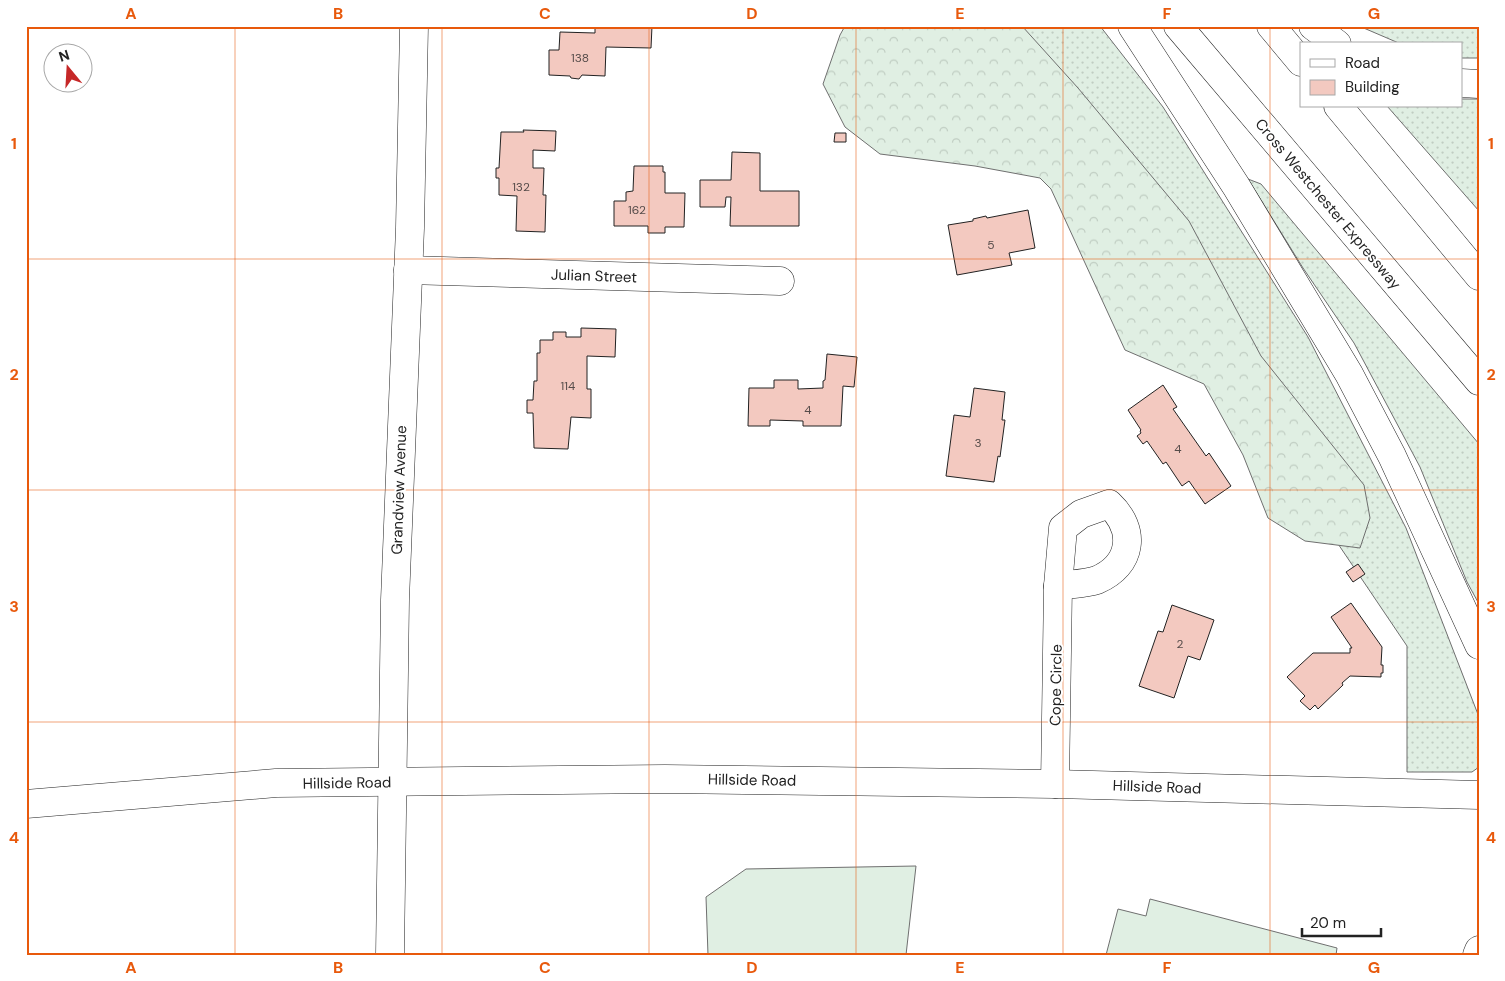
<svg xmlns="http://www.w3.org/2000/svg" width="1505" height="981" viewBox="0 0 1505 981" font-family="'DM Sans',sans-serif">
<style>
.grass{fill:url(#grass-dots);stroke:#6f6f6f}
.forest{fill:url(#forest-crowns);stroke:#6f6f6f}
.pitch{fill:#e0efe3;stroke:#6f6f6f}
.building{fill:#f3c9c0;stroke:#222}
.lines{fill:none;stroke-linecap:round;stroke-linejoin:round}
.minor-casing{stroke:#222;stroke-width:29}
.major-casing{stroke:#222;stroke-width:29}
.highway-casing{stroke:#222;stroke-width:29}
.minor{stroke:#fff;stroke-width:28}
.major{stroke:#fff;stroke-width:28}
.highway{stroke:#fff;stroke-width:28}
.grid{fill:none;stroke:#e8590c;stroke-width:1;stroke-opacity:0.55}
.labels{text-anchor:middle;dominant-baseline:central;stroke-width:4;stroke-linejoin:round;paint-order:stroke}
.number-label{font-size:12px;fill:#564c4a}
.street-label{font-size:15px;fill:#222;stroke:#fff}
.neatline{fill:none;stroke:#e8590c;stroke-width:2}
.grid-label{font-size:16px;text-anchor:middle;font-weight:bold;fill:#e8590c}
</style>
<defs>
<pattern id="grass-dots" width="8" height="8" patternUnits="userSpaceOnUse" patternTransform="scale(1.25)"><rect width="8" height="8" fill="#e0efe3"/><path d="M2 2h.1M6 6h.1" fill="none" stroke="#c0cdc2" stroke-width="1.8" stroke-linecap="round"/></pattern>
<pattern id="forest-crowns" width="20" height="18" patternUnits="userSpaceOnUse" patternTransform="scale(1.25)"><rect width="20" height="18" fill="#e0efe3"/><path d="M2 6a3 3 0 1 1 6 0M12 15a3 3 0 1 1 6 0" fill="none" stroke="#c0cdc2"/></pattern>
</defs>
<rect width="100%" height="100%" fill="#fff"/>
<g class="grass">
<polygon points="918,26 1100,26 1163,107 1308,337 1406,528 1479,717 1479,767 1472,772 1407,772 1407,646 1066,141"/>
<polygon points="1359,26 1479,26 1479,58 1461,58 1461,44 1401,44"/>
<polygon points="1461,99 1479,99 1479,211 1387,106 1461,106"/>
<polygon points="1248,179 1261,184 1479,444 1479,604 1467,582 1420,467 1354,343 1303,268"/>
</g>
<polygon class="forest" points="845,26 1022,26 1078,88 1189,221 1261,356 1364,485 1370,518 1360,548 1305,541 1268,518 1243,455 1204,384 1125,350 1051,189 1040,178 975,166 880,154 845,127 823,84 840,35"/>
<g class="pitch">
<polygon points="916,866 906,955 708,955 706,897 746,869"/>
<polygon points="1150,899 1337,948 1336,955 1106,955 1118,909 1146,916"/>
</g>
<g class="building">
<polygon points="595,26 652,26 651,48 606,47 605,76 582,75 579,79 571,78 570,76 549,75 549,50 559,50 560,32 595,33"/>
<polygon points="523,130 556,131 555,151 533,150 533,168 544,168 543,195 546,195 545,232 516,231 517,196 499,195 499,178 496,178 496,168 499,168 501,132 524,132"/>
<polygon points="835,133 846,133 846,142 834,142"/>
<polygon points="732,152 760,153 760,191 799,191 799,226 730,226 731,197 726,197 725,207 700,207 700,180 731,180"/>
<polygon points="634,166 663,166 663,172 665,172 665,193 685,193 684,227 665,227 665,233 648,233 648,226 614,226 614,201 626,201 626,192 633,191"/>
<polygon points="1028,210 1035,248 1009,253 1012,265 957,275 948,225 973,221 973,219 986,216 987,218"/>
<polygon points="581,328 616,329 615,357 587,356 587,389 591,389 591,418 571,417 568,449 534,448 533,413 527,413 527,400 533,400 534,381 537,381 537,353 540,353 540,340 553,340 553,332 566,332 566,337 581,337"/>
<polygon points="827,354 857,357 854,387 843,386 841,426 803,426 803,421 770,420 770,426 748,426 749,388 774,388 774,380 798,380 798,389 823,388 823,381 825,380"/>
<polygon points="1163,385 1177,407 1173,409 1206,456 1209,453 1231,486 1205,504 1189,481 1182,486 1166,462 1163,464 1147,441 1143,444 1137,436 1141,433 1140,431 1141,430 1128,410"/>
<polygon points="974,388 1005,392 1002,420 1005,420 1000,457 998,456 994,482 946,476 954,415 970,417"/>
<polygon points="1358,564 1365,574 1353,582 1346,572"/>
<polygon points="1351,603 1382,647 1381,665 1383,665 1383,673 1381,673 1381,677 1350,676 1342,683 1343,685 1318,709 1315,705 1310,710 1300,701 1305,696 1287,677 1313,653 1350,653 1350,648 1352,648 1331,617"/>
<polygon points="1172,605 1214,620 1200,660 1188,656 1174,698 1139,686 1158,631 1163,632"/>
</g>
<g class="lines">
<defs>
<g id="minor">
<polyline points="408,270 780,281"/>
<path d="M 1109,504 C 1137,530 1132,565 1097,580 C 1085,584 1070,584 1058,586 L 1063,528 L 1081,514 Z"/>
<polyline points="1055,784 1058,586"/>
<polyline points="26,804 276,783 665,779 1055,784 1479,795"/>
<polyline points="390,955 395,600 410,228 414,26"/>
</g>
<polyline id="major" points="1477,955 1479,950"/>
<g id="highway">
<polyline points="1132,26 1236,186 1349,374 1392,456 1479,645"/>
<polyline points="1178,26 1479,381"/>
<polyline points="1271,26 1301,62"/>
<polyline points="1313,26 1337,44"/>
<polyline points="1461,83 1479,84"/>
<polyline points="1338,106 1479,276"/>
</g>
</defs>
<use href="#minor" class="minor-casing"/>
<use href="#major" class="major-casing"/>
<use href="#highway" class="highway-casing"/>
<use href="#minor" class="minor"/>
<use href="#major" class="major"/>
<use href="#highway" class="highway"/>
</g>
<path class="grid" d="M 235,26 L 235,955M 442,26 L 442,955M 649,26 L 649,955M 856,26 L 856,955M 1063,26 L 1063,955M 1270,26 L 1270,955M 26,259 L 1479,259M 26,490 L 1479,490M 26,722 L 1479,722"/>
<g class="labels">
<g class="number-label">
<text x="580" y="58">138</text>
<text x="521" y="187">132</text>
<text x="637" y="210">162</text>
<text x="991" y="245">5</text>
<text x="568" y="386">114</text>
<text x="808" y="410">4</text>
<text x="978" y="443">3</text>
<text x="1178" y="449">4</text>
<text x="1180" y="644">2</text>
</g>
<g class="street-label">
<text transform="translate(1328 204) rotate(50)">Cross Westchester Expressway</text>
<text transform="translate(594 276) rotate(2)">Julian Street</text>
<text transform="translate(399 490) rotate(-88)">Grandview Avenue</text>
<text transform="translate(1056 685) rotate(-89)">Cope Circle</text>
<text transform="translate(752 780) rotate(1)">Hillside Road</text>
<text transform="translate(347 783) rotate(-1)">Hillside Road</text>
<text transform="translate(1157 787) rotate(2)">Hillside Road</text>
</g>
</g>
<rect width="1505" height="981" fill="none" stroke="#ffffff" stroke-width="55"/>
<rect x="1300" y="42" width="162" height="65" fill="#ffffff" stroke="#a7a7a7"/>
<rect x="1310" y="59" width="25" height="8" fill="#ffffff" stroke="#a7a7a7"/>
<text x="1345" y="68" font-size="15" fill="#222222">Road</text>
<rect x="1310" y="80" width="25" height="15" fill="#f3c9c0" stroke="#a7a7a7"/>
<text x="1345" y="92" font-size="15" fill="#222222">Building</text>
<g transform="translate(68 68) rotate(342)"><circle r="24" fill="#ffffff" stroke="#a7a7a7"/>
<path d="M0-4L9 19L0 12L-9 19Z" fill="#c62828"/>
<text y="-8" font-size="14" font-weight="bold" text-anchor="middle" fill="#222222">N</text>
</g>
<path d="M1302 928v8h79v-8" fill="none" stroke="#222222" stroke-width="2.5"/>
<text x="1310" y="928" font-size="15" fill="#222222" stroke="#ffffff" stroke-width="4" paint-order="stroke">20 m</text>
<rect x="28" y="28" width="1450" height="926" class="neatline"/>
<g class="grid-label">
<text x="131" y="19">A</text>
<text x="338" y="19">B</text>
<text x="545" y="19">C</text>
<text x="752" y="19">D</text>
<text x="960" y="19">E</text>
<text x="1167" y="19">F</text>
<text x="1374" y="19">G</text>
<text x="14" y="149">1</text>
<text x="1491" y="149">1</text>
<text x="14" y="380">2</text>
<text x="1491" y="380">2</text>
<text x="14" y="612">3</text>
<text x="1491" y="612">3</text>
<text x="14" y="843">4</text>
<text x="1491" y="843">4</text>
<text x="131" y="973">A</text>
<text x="338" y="973">B</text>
<text x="545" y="973">C</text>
<text x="752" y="973">D</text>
<text x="960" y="973">E</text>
<text x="1167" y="973">F</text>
<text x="1374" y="973">G</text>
</g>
</svg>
